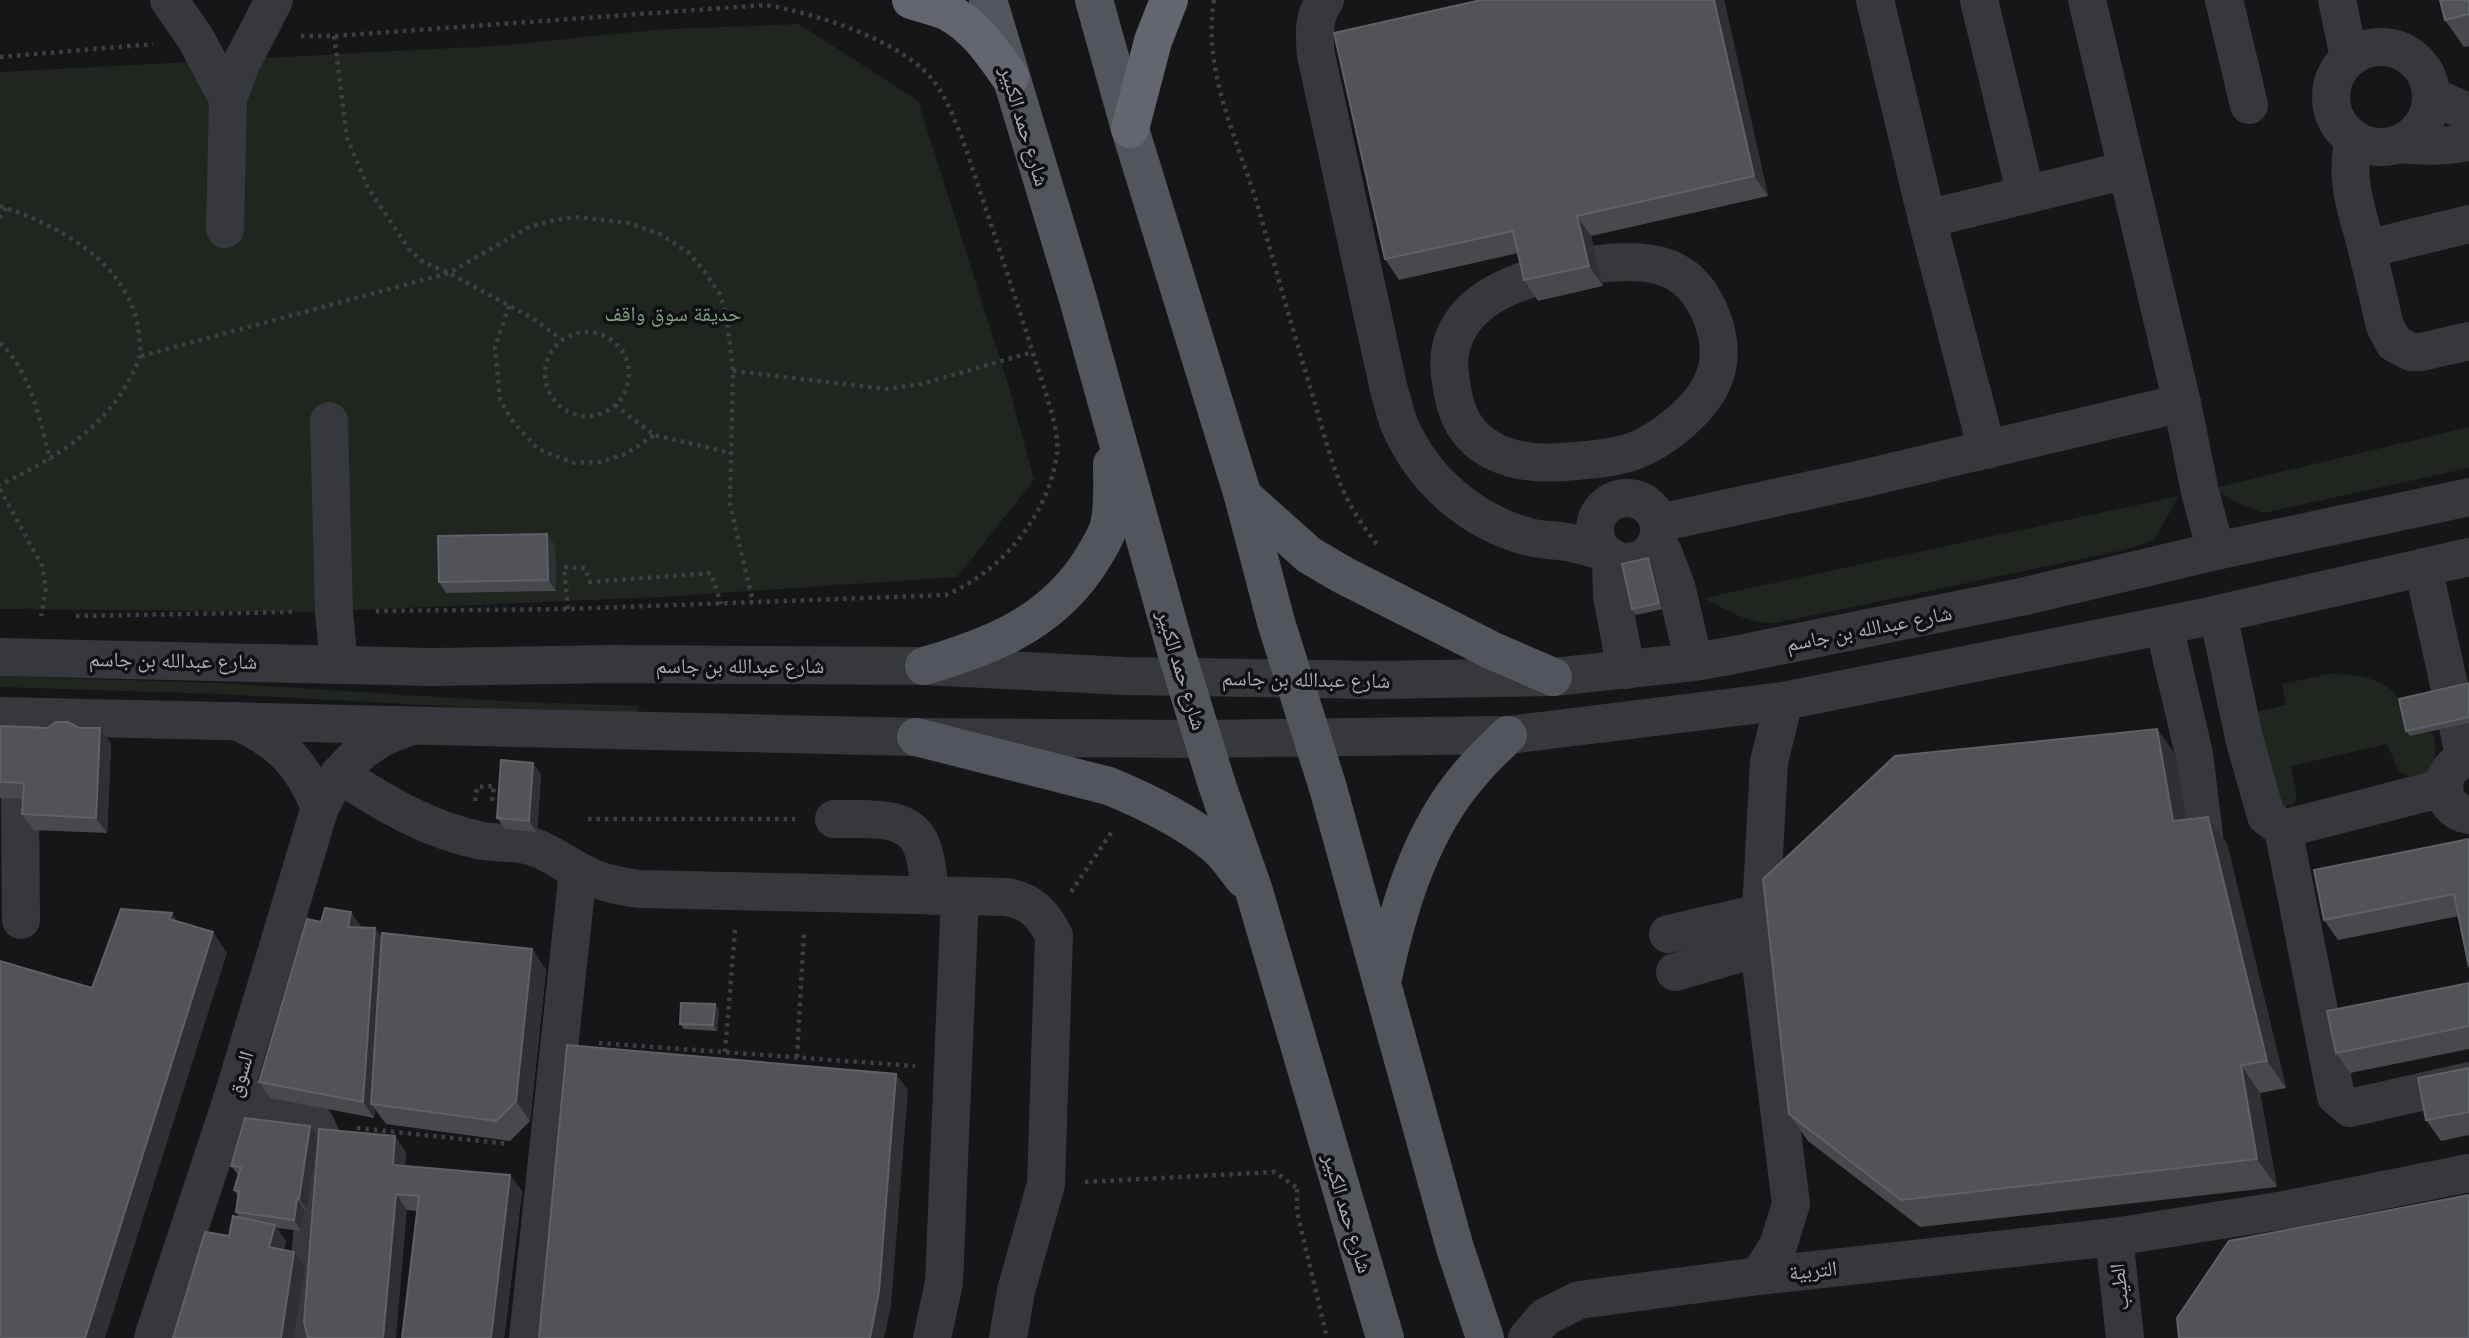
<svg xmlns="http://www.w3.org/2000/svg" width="2469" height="1338" viewBox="0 0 2469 1338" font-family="Raleway,'Noto Naskh Arabic',sans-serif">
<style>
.green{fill:#1e261f}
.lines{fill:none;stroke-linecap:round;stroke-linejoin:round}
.path{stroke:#3d3f44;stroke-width:4.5;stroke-dasharray:3.5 5;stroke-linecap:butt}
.minor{stroke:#37383d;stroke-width:38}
.major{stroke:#53555c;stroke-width:38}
.highway{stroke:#63666e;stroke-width:38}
.wall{fill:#47494d}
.shaded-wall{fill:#2f3033}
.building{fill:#525359;stroke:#5f6168;stroke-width:2}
.labels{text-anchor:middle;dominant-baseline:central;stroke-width:7;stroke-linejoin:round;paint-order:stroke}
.street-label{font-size:21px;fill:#a8adb8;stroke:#111113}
.park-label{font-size:21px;fill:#7fa381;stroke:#111113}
</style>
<rect width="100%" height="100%" fill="#161618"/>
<g class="green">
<polygon points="799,24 918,101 1009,387 1034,480 957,577 662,597 309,612 0,609 0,72 509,45 651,30"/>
<polygon points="2469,427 2469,468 2263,513 2235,502 2214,488"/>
<path d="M 2179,496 L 2154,540 L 2124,550 L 1776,623 C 1750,625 1727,610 1704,598 Z"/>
<path d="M 2329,674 C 2356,674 2388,677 2402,704 C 2407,712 2407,726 2410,736 L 2432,732 C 2438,748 2436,758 2427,773 L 2411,778 L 2398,770 L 2387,744 L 2291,766 C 2293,779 2299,792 2294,804 L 2279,808 L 2256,712 L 2286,705 L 2282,684 Z"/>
<polygon points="0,676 218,683 503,701 638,706 637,716 218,694 0,687"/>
</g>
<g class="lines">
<g class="path">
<path d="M 1214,0 C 1202,72 1238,140 1258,207 C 1276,270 1294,334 1313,397 C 1322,427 1330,459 1342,488 C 1351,509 1365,529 1379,547"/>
<path d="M 301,36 L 334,36 L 765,5 C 815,13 905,41 935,83 C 947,99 954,119 962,137 C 987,213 1013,289 1037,366 C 1044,388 1060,431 1057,454 C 1048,516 1002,571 946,595 L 568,609 L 374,611"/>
<polyline points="334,36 347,138 368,188 409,249 424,263 449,273 532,318 561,339"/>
<polyline points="0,57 153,44"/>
<path d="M 0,206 C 58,225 126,261 138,327 C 139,336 142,350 139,359 C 114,424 59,456 0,485"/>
<polyline points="0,218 6,208"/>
<polyline points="509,306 495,347 500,400 514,423 538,449 574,463 600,462 626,454 654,435"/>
<circle cx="587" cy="374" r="42"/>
<path d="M 0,343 C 31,372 40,420 50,460"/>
<polyline points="141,356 449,273 529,227 555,220 577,217 629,223 660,234 689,253 704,271 719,293 726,313 733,371 730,505 753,602"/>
<polyline points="733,371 887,389 921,384 1033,352"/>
<polyline points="615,405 654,435 732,453"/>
<polyline points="0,489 42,566 46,588 41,616"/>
<polyline points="568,609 564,567 585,568 590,582 711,573 721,604"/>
<polyline points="76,616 295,612"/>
<polyline points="475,801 477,787 494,786 492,802"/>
<polyline points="588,819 795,819"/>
<polyline points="1071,892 1113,830"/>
<polyline points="599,1043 915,1066"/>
<polyline points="725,1052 735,930"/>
<polyline points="797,1057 804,932"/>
<polyline points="357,1128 509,1144"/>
<polyline points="1085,1182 1275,1172 1297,1188"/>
<polyline points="1297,1189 1297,1212 1327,1338"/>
</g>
<g class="minor">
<polyline points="169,0 196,39 228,99"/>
<path d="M 1325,0 C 1313,17 1314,35 1316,55 L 1389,390 C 1393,402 1395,415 1400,426 C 1424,481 1472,522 1529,537 C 1541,540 1554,540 1567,542 C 1579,544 1591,548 1603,551"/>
<polyline points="1875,0 1927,219 1987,450"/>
<polyline points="1979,0 2026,195"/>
<polyline points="2087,0 2182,403 2200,492 2216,551"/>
<polyline points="2224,0 2249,105"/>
<polyline points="2337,0 2349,57"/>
<circle cx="2381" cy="97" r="50"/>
<polyline points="2432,96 2469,113"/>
<path d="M 2354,139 C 2344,180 2357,210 2367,249"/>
<path d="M 2398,144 C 2423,147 2445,147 2469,142"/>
<polyline points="1927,219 2127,170"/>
<polyline points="2469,224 2367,249 2385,326 2394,343 2411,352 2421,352 2469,341"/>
<polyline points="225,229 228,99 240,66 274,0"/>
<path d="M 1533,278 C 1483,293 1440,324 1451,382 C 1454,402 1458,420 1472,435 C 1499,464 1541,465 1576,461 C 1595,459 1616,458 1634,451 C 1663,440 1703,408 1714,378 C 1724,353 1717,324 1704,301 C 1682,260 1639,259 1598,264"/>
<polyline points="329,421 334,612 339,664"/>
<circle cx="1627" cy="530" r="32"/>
<polyline points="1659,523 1866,478 2182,403"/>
<polyline points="1654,547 1663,552 1676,586 1694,662"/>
<polyline points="1611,557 1612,596 1626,670"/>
<polyline points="2423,567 2451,694"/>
<polyline points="2218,614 2244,738 2266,816 2283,829 2336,1096 2350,1108 2469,1081"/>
<polyline points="2164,626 2194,754 2204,835"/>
<polyline points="0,657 432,667 611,664 924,666 1124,676 1376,680 1553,677 1694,662 1729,656 2021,597 2216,551 2469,497"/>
<polyline points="0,716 916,737 1203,739 1508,735 1784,701 2196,619 2469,557"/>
<path d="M 237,721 C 281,742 301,762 320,807"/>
<polyline points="2458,726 2465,760"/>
<path d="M 2469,759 C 2436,764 2436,810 2469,815"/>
<path d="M 339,774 C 383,803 430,831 483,841 C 503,844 522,841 541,850 C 559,858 574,870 593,878 C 608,884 623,887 639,889 L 1007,897 C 1031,901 1044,915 1054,936 L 1046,1184 L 1016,1291 L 1008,1338"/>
<polyline points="20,799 21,920"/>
<path d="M 834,819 C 863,820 910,812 922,847 C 928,862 928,880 931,896"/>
<polyline points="2283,829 2443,788"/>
<polyline points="1668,934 1760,913"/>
<polyline points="1675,972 1759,948"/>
<polyline points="234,1093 305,1115 315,1123 321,1136 303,1338"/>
<polyline points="2114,1237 2125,1338"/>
<polyline points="1759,1276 1778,1246 1791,1204 1759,948 1769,762 1784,701"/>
<path d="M 153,1338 L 234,1093 L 320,807 C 339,769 365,740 407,728"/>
<polyline points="528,1338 578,871"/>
<polyline points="932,1338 944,1283 960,896"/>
<polyline points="1527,1338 1545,1317 1579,1300 1759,1276 2114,1237 2284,1210 2469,1173"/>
</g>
<g class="major">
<polyline points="988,0 1078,299 1176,651 1217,785 1254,891 1385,1338"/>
<polyline points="1094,0 1130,129 1243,496 1276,622 1328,788 1455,1248 1485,1338"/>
<polyline points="1243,496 1309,555 1343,575 1493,651 1553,677"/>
<path d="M 924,666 C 989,647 1047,625 1087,567 C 1095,554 1103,543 1108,529 C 1114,509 1112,484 1112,464"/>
<path d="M 916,737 L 1109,786 C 1145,801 1185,820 1215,845 C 1226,854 1235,868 1244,879"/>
<path d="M 1383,978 C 1398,907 1422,828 1471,773 C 1482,759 1496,747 1508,735"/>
</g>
<g class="highway">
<path d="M 911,0 C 923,4 937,7 948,12 C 976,27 992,52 1010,77"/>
<polyline points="1130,129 1153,41 1169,0"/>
</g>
</g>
<g class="wall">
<polygon points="1724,0 1768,196 1591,236 1603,286 1538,301 1524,280 1518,253 1399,280 1385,259"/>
<polygon points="2469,0 2469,46 2464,47 2445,20"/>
<polygon points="555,545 556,591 446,593 439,582"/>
<polygon points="1652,564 1663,609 1636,615 1632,609"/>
<polygon points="2469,683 2469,723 2410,736 2406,731"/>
<polygon points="0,726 100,728 111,744 107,833 33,830 22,814 23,799 0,798"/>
<polygon points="2157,729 2176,756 2187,820 2208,817 2227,844 2286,1088 2260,1093 2277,1187 1920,1227 1808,1141 1789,1114"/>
<polygon points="541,774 537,832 505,829 497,818"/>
<polygon points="2469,839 2459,916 2338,940 2324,920"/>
<polygon points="321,922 362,927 381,937 532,949 546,970 530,1121 510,1141 386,1124 375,1109 374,1118 270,1098 259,1082"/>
<polygon points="2469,983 2469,1049 2350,1073 2336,1053"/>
<polygon points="719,1010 717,1031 684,1029 680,1024"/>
<polygon points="2469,1068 2469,1135 2441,1141 2426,1120"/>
<polygon points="310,1126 318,1137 307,1210 305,1210 301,1231 277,1228 286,1241 284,1250 305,1268 294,1338 173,1338 239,1217 236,1212 238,1196 234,1190 239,1176 231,1166"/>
<polygon points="406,1152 405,1166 522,1191 504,1338 402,1338 417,1211 407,1210 308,1338"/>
</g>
<g class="shaded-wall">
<polygon points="1714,0 1724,0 1768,196 1754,176"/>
<polygon points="1577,216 1591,236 1603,286 1589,266"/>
<polygon points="547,534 555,545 556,591 548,580"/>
<polygon points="1648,558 1652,564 1663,609 1659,603"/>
<polygon points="100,728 111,744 107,833 96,818"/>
<polygon points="2157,729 2176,756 2192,849 2173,821"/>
<polygon points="533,763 541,774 537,832 529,821"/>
<polygon points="2208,817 2227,844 2286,1088 2267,1061"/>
<polygon points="351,912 362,928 348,927"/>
<polygon points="172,913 186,933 169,919"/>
<polygon points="375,928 387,944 371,1104 375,1109 374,1118 363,1102"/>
<polygon points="213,932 227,953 105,1338 85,1338"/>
<polygon points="532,949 546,970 530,1121 516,1101"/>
<polygon points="715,1004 719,1010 717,1031 713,1025"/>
<polygon points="2241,1065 2260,1093 2277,1187 2257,1159"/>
<polygon points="896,1074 908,1090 891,1306 884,1338 870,1338"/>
<polygon points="310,1126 318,1137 307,1210 299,1199"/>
<polygon points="395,1136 406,1152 404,1181 393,1165"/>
<polygon points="510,1175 522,1191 504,1338 491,1338"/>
<polygon points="396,1194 407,1210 396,1338 383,1338"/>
<polygon points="297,1199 305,1210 301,1231 294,1220"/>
<polygon points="275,1225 286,1241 280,1263 269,1247"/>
<polygon points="294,1252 305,1268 294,1338 281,1338"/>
</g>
<g class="building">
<polygon points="1481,0 1714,0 1754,176 1577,216 1589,266 1524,280 1513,231 1385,259 1334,33"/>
<polygon points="2440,0 2469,0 2469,14 2445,20"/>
<polygon points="547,534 548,580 439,582 438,536"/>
<polygon points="1648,558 1659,603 1632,609 1622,564"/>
<polygon points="2469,683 2469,717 2406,731 2399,699"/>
<polygon points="56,722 68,722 79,728 100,728 96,818 22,814 24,783 0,782 0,726 48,728"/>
<polygon points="2157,729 2173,821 2208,817 2267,1061 2241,1065 2257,1159 1901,1200 1789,1114 1763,879 1895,756"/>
<polygon points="501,760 533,763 529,821 497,818"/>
<polygon points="2469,839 2469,967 2454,894 2324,920 2314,870"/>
<polygon points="325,908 351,912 348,927 375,928 363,1102 259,1082 307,919 321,922"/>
<polygon points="121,909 172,913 169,919 213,932 85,1338 3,1338 0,1337 0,961 92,988"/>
<polygon points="382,933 532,949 516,1101 496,1121 371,1104"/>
<polygon points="2469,983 2469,1026 2336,1053 2327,1011"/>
<polygon points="681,1003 715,1004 713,1025 680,1024"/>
<polygon points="567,1045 896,1074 879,1291 870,1338 539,1338"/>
<polygon points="2469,1068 2469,1112 2426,1120 2418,1078"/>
<polygon points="245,1118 310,1126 299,1199 297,1199 294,1220 236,1212 239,1191 234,1190 241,1167 231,1166"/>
<polygon points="319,1129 395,1136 393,1165 510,1175 491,1338 402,1338 419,1196 396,1194 383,1338 308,1338 304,1322"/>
<polygon points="2469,1195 2469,1338 2179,1338 2177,1318 2229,1241"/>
<polygon points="233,1216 275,1225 269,1247 294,1252 281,1338 173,1338 205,1232 229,1236"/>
</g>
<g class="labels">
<g class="street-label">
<text transform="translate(1025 126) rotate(73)">شارع حمد الكبير</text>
<text transform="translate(1869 628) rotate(-11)">شارع عبدالله بن جاسم</text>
<text transform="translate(173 660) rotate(1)">شارع عبدالله بن جاسم</text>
<text x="740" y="665">شارع عبدالله بن جاسم</text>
<text transform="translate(1182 670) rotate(73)">شارع حمد الكبير</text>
<text transform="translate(1306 679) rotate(1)">شارع عبدالله بن جاسم</text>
<text transform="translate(240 1074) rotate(-73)">السوق</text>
<text transform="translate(1348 1213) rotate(73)">شارع حمد الكبير</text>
<text transform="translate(1813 1270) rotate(-6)">التربية</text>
<text transform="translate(2119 1287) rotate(-96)">الطيب</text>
</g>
<g class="park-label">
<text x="673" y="313">حديقة سوق واقف</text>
</g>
</g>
</svg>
